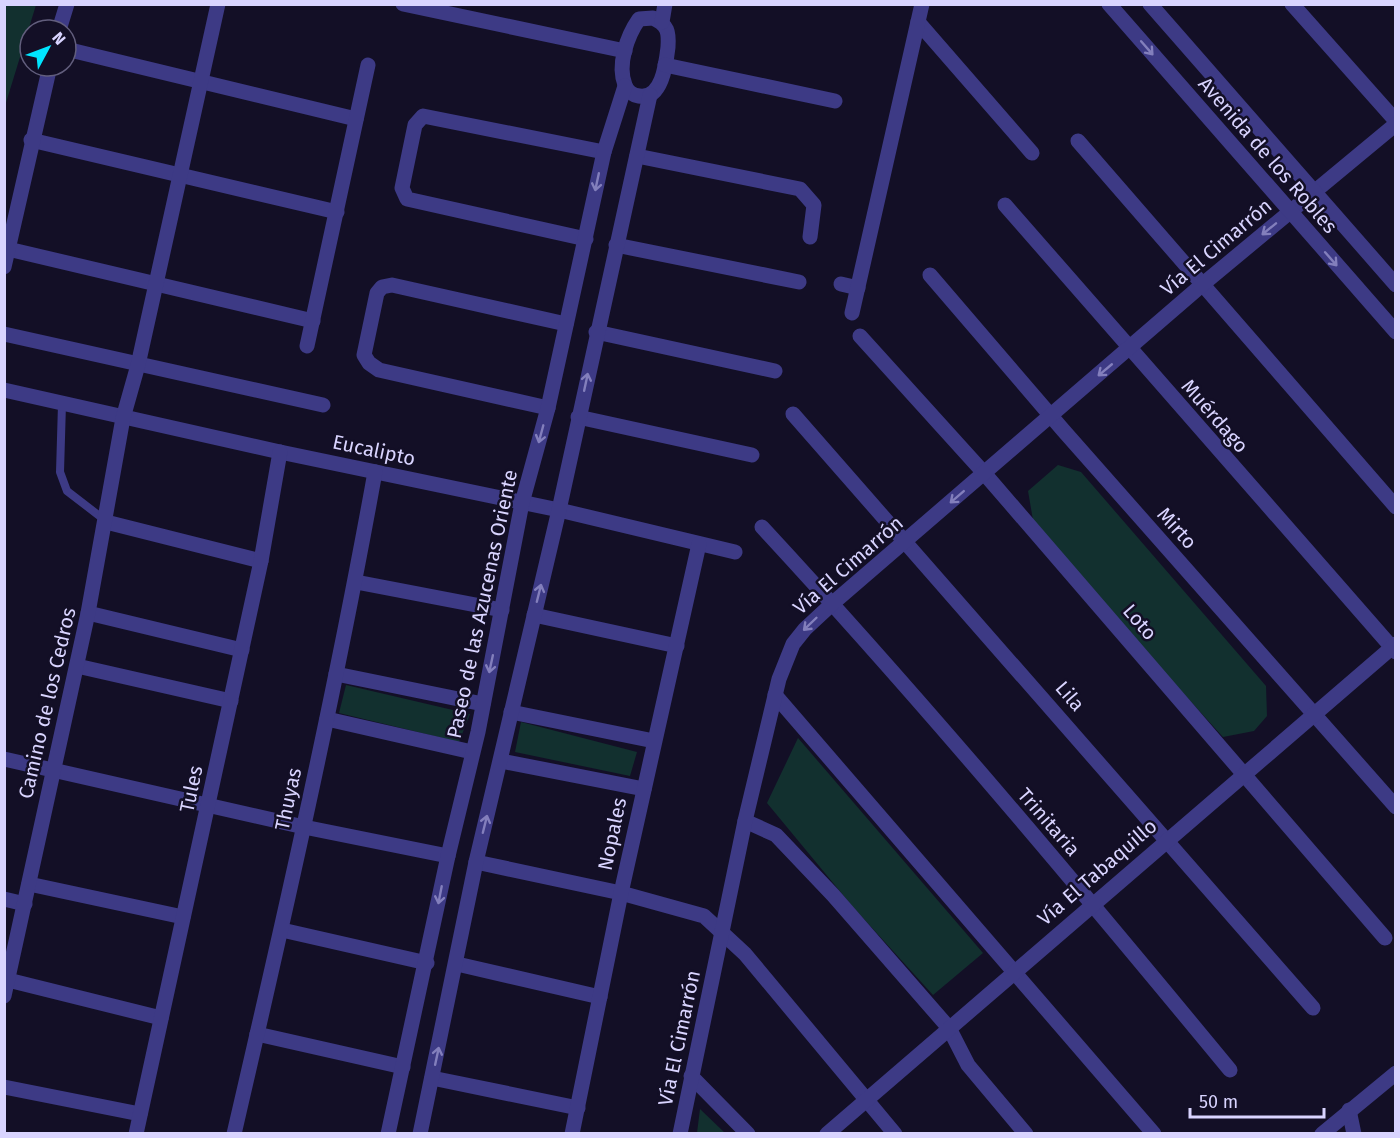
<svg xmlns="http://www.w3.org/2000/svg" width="1400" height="1138" viewBox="0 0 1400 1138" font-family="'Fira Sans',sans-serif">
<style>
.green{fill:#12302f}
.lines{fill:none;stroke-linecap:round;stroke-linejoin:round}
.service{stroke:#3d3a85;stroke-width:8}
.minor{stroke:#3d3a85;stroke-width:15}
.tertiary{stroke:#3d3a85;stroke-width:15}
.oneway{stroke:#837fbc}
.labels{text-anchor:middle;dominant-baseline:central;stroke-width:5;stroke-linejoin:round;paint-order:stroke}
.street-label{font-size:20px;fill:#d9d4ff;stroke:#130f26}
</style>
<rect width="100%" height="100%" fill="#130f26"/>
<g class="green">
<polygon points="5,4 36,5 5,106 4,5"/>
<polygon points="1058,465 1081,472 1266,686 1267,716 1254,731 1223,737 1126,630 1033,520 1028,491"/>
<polygon points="346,685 470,714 459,742 339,713"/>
<polygon points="521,722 637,752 630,776 515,752"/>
<polygon points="798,738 983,953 933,995 853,907 767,803"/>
<polygon points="700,1109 725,1133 697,1133"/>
</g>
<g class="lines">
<polyline class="service" points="62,404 60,472 67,491 106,521"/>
<g class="minor">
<polyline points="403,4 625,51"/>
<polyline points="1292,4 1396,121"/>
<path d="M 653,18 C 668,25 669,32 668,47 C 666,64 662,100 639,96 C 633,95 627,91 625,85 C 617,65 627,36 639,19 Z"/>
<polyline points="662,22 665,4"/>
<polyline points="918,22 1032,153"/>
<polyline points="59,30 67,4"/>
<polyline points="66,49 356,119"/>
<polyline points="665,65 835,101"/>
<polyline points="31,140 337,212"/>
<polyline points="1078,141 1396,507"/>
<polyline points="637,156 800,189 814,205 810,237"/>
<polyline points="1005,205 1396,652"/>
<polyline points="586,239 407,199 402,188 415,125 423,116 604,152"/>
<polyline points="616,245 799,282"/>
<polyline points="8,249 313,321"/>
<polyline points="4,267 50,66"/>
<polyline points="930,275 1063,430 1396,807"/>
<polyline points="841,284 858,288"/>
<polyline points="852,313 922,4"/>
<polyline points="596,332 775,371"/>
<polyline points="4,334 323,405"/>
<polyline points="860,336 984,473 1385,938"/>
<polyline points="307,346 368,65"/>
<polyline points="4,390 280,452 559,510 735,552"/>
<polyline points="548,408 379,370 369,363 364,355 377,293 382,287 392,285 566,324"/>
<polyline points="793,414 1313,1008"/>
<polyline points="578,417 752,455"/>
<polyline points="106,522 261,561"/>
<path d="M 762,527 C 924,702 1078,886 1230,1070"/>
<polyline points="356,582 502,610"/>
<polyline points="88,613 242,650"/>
<polyline points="534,615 677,646"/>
<polyline points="77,666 231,701"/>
<polyline points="336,674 483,704"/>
<polyline points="775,695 1154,1134"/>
<polyline points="511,712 654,741"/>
<polyline points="327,719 472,752"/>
<polyline points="4,759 304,827 448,856"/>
<polyline points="501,761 644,789"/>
<polyline points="745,821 776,835 833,895 949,1028 968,1065 1026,1134"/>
<polyline points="476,862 621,893 704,916 745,954 895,1134"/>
<polyline points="29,884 183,917"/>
<polyline points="4,899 25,904"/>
<polyline points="282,930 427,963"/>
<polyline points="457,964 600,997"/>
<polyline points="8,980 161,1018"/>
<polyline points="4,996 88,613 123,418 138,365 218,4"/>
<polyline points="257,1034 403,1067"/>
<polyline points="691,1076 748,1134"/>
<polyline points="432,1078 578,1108"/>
<polyline points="4,1087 140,1114"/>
<polyline points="1349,1110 1354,1134"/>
<polyline points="136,1134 261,561 280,452"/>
<path d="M 234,1134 C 285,914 335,694 375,472"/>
<polyline points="388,1134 448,856 478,732 522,503 548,408 604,152 625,86"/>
<polyline points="420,1134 476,862 559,510 650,95"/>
<polyline points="572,1134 621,893 699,544"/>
<polyline points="680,1134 745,821 779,679 793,644 805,629 833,603 1203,284 1396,124"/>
<polyline points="827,1134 1396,644"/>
<polyline points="1322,1134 1396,1073"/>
</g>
<g class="tertiary">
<polyline points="1109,4 1396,332"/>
<polyline points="1150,4 1396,285"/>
</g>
</g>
<defs><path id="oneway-shaft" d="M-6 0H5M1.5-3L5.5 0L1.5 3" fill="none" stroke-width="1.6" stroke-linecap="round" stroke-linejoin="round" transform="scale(1.5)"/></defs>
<g class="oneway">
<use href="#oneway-shaft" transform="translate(1147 48) rotate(49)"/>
<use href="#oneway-shaft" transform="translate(597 182) rotate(102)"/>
<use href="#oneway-shaft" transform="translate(1269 229) rotate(141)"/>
<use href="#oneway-shaft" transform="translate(1331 259) rotate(49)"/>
<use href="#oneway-shaft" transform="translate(1105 370) rotate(140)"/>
<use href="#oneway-shaft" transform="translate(586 382) rotate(-78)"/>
<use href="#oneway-shaft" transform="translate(541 434) rotate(105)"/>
<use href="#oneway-shaft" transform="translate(957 497) rotate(139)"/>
<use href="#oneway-shaft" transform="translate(539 593) rotate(-76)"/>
<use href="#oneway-shaft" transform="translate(810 624) rotate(136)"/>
<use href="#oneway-shaft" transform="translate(491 664) rotate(102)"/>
<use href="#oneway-shaft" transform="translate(485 824) rotate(-76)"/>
<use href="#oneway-shaft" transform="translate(440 895) rotate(101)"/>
<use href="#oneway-shaft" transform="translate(437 1056) rotate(-78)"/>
</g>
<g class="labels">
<g class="street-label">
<text transform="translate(1268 155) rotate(49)">Avenida de los Robles</text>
<text transform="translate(1216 247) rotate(-40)">Vía El Cimarrón</text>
<text transform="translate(1215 416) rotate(49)">Muérdago</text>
<text transform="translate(374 450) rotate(12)">Eucalipto</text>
<text transform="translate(1177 528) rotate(48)">Mirto</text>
<text transform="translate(848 565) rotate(-41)">Vía El Cimarrón</text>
<text transform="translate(482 604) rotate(-78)">Paseo de las Azucenas Oriente</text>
<text transform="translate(1140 622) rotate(49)">Loto</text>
<text transform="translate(1070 696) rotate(49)">Lila</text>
<text transform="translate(47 703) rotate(-77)">Camino de los Cedros</text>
<text transform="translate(191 789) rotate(-78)">Tules</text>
<text transform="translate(288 799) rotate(-78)">Thuyas</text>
<text transform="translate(1049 822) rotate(49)">Trinitaria</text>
<text transform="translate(612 834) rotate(-78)">Nopales</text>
<text transform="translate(1097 872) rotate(-41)">Vía El Tabaquillo</text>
<text transform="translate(679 1038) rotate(-78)">Vía El Cimarrón</text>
</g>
</g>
<rect width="1400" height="1138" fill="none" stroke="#d9d4ff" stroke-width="12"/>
<g transform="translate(48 48) rotate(49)"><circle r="28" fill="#130f26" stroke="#625e7d" stroke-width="1.5"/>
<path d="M0-4.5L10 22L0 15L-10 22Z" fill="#00e5ff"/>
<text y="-9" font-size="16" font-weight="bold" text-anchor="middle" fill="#d9d4ff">N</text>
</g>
<path d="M1190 1108v9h134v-9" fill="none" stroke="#d9d4ff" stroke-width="3"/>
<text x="1199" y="1108" font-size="18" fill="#d9d4ff" stroke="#130f26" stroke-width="4.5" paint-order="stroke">50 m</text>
</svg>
